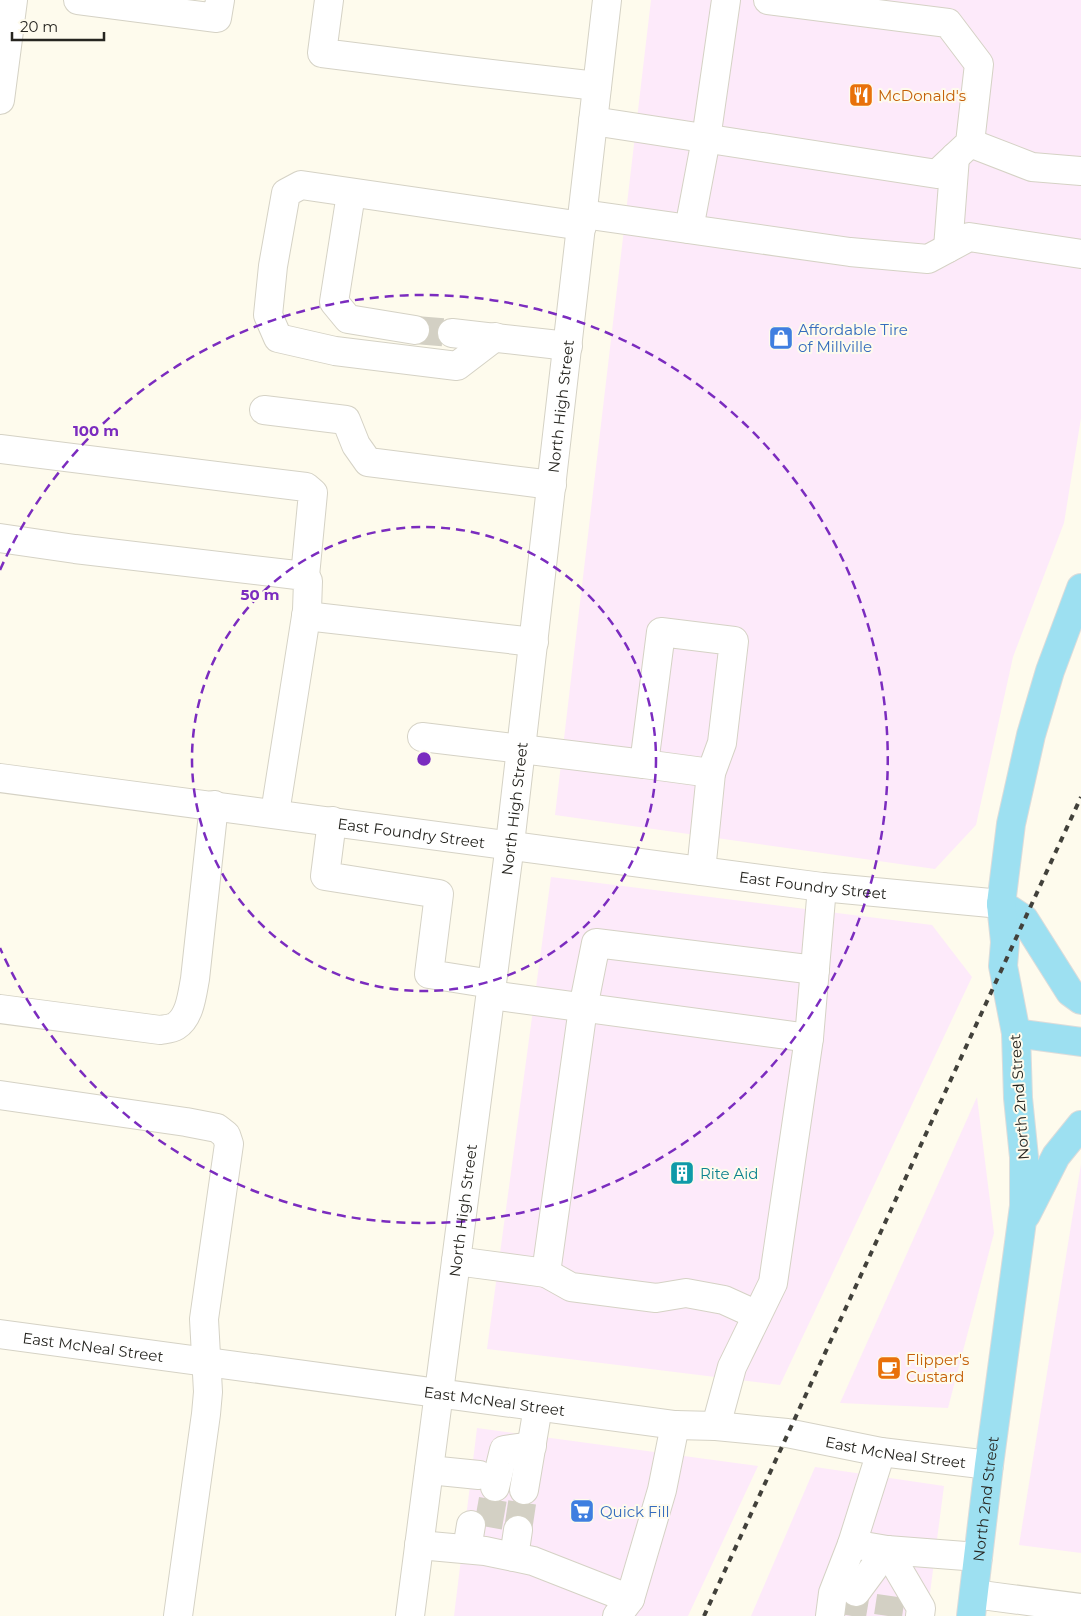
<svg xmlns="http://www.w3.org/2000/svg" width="1081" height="1616" viewBox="0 0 1081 1616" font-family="Montserrat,sans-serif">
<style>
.commercial{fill:#fdeafa}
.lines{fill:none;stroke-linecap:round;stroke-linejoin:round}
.minor-tunnel{stroke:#d3d0c4;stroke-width:28;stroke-dasharray:28 14;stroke-linecap:butt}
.minor-casing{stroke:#d5d2c5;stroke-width:30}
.major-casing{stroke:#dcdcdb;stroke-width:30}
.minor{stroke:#fff;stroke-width:28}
.major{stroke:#9de0f1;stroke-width:28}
.rail{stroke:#42413b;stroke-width:4;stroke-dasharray:6 6;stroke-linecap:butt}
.ring{fill:none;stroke:#7b2cbf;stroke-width:2.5;stroke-dasharray:9 6}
.labels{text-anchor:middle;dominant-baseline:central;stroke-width:4;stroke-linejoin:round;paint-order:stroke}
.food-label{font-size:15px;fill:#c56008;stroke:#fefbed;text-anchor:start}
.shop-label{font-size:15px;fill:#366cbe;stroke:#fefbed;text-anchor:start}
.street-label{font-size:15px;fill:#262520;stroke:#fefbed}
.culture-label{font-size:15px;fill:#0d838f;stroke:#fefbed;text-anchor:start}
.centre{fill:#7b2cbf;stroke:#fefbed;stroke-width:2.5}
.ring-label{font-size:15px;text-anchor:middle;font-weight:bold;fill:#7b2cbf;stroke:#fefbed;stroke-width:4;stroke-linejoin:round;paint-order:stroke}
</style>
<rect width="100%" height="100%" fill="#fefbed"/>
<g class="commercial">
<polygon points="651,0 1081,0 1081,418 1064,523 1013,657 976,825 935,869 555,815"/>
<polygon points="551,877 932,925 972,977 780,1385 487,1349"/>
<polygon points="977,1097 994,1233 948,1408 840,1403"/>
<polygon points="1081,1164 1081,1553 1019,1545"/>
<polygon points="477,1428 758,1466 688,1616 454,1616"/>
<polygon points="815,1467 944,1486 927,1616 751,1616"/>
</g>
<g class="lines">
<g class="minor-tunnel">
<polyline points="415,330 452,333"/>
<polyline points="488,1527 495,1487"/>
<polyline points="518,1530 524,1490"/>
<polyline points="852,1616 856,1592"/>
<polyline points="888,1616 891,1596"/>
</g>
<defs>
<g id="minor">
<polyline points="78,0 217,18 220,0"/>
<polyline points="329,0 322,53 457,70 597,86"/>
<polyline points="0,100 13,0"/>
<polyline points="593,121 937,174 970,143 979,64 948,23 768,0"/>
<polyline points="970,143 1032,167 1081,171"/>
<polyline points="351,194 334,302 348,319 415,330"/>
<polyline points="583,214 850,252 928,259 969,237 1081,254"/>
<polyline points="689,229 706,139 726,0"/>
<polyline points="948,248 955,157"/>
<polyline points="452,333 568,346"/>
<polyline points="495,337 457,366 335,351 278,338 268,315 273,266 286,193 301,185 582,226"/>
<polyline points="264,410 346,420 356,445 368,462 552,485"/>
<polyline points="0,449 306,487 313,493 305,576"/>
<polyline points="0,538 75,549 305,576 308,581 307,610 275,813"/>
<polyline points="306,616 534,642"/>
<polyline points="422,737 644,764 661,632 734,641 722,743 711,773 701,871"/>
<polyline points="644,764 711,773"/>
<path id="s1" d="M 0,778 L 822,887 L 1001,904"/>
<polyline points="332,821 325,876 439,894 429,974 492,984"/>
<polyline points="491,995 809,1038 773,1283 732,1367 716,1426"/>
<path d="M 0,1009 L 160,1030 C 165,1029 171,1029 176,1026 C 190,1017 192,995 195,979 L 214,805"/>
<polyline points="809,1038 822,887"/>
<polyline points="0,1095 186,1122 217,1128 226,1135 229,1144 204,1319 208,1392 206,1414 178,1616"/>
<polyline points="456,1261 546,1273 583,1008 596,943 815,970"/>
<polyline points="546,1273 571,1287 656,1298 686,1293 724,1300 757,1315"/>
<path id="s2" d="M 0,1334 L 675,1425 L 716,1426 L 787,1433 L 881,1452 L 989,1465"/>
<polyline points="881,1452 852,1544 887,1550 978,1557"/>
<polyline points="429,1470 479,1475"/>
<polyline points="495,1487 504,1450 532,1446"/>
<polyline points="524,1490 538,1407"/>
<polyline points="419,1545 485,1551 533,1561 630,1599"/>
<polyline points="467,1549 471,1525"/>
<polyline points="887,1550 921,1608 920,1616"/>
<polyline points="514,1557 518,1530"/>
<polyline points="856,1592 887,1550"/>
<polyline points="974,1594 1081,1608"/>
<path id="s3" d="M 410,1616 L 510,844 L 607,0"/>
<polyline points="617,1616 630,1599 662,1490 675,1425"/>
<polyline points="830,1616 833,1593 852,1544"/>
</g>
<g id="major">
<polyline points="1001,904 1024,919 1070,992 1081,1000"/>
<polyline points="1016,1033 1081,1042"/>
<polyline points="1026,1215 1056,1156 1081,1125"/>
<path id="s4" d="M 971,1616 L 989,1465 L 1024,1206 L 1024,1157 L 1018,1098 L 1016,1033 L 1003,966 L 1005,942 L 1001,904 L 1011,824 L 1031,735 L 1050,671 L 1081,588"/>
</g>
</defs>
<use href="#minor" class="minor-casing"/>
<use href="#major" class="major-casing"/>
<use href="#minor" class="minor"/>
<use href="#major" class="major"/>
<polyline class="rail" points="704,1616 1081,797"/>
</g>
<g class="ring">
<circle cx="424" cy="759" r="232"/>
<path d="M0 570A464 464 0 1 1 0 948"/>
</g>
<defs>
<symbol id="restaurant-square" viewBox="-11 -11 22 22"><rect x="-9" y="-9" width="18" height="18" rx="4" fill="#e8710a" stroke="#fefbed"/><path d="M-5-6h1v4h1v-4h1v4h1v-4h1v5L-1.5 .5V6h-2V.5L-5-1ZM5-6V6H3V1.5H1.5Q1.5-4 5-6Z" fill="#fff"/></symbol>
<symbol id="shop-square" viewBox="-11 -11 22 22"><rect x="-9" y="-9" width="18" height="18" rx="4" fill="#3f7fe0" stroke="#fefbed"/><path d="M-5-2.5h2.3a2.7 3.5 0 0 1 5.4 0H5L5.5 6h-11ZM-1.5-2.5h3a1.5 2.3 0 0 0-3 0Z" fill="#fff"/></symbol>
<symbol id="building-square" viewBox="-11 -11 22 22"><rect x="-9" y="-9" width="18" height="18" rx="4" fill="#0f9aa8" stroke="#fefbed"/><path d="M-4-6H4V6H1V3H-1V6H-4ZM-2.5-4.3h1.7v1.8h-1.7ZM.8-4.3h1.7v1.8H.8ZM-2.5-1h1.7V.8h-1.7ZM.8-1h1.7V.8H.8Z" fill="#fff"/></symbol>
<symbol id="cafe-square" viewBox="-11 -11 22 22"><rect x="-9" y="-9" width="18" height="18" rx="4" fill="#e8710a" stroke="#fefbed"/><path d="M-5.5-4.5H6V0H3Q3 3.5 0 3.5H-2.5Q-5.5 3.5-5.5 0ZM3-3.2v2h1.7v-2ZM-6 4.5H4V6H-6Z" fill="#fff"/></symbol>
<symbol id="supermarket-square" viewBox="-11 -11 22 22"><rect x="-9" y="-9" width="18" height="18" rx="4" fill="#3f7fe0" stroke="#fefbed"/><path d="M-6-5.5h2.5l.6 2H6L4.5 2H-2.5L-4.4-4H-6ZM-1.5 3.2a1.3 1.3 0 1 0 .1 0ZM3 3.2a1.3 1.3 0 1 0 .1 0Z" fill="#fff"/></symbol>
</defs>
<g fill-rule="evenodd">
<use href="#restaurant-square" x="847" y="81" width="28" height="28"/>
<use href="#shop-square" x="767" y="324" width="28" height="28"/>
<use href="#building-square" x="668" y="1159" width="28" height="28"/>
<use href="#cafe-square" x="875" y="1354" width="28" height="28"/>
<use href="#supermarket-square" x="568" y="1497" width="28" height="28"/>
</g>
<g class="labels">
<g class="food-label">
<text x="878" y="95">McDonald's</text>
<text x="906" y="1359">Flipper's<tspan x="906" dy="17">Custard</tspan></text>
</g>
<g class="shop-label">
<text x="798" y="329">Affordable Tire<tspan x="798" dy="17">of Millville</tspan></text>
<text x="600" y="1511">Quick Fill</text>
</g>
<g class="street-label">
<text stroke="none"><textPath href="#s3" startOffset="1219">North High Street</textPath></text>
<text stroke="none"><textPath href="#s3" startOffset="814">North High Street</textPath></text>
<text stroke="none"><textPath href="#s1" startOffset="415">East Foundry Street</textPath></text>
<text stroke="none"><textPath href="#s1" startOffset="820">East Foundry Street</textPath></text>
<text transform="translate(1019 1097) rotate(-94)">North 2nd Street</text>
<text stroke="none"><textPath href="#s3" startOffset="409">North High Street</textPath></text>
<text stroke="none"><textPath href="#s2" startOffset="94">East McNeal Street</textPath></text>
<text stroke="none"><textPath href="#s2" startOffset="499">East McNeal Street</textPath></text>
<text stroke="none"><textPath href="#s2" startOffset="904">East McNeal Street</textPath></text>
<text stroke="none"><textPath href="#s4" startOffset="118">North 2nd Street</textPath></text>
</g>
<g class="culture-label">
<text x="700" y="1173">Rite Aid</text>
</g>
</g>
<circle cx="424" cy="759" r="8" class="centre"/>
<g class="ring-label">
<text x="96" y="436">100 m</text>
<text x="260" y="600">50 m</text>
</g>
<path d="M12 32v8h92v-8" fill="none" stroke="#262520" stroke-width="2.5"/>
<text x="20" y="32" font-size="15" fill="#262520" stroke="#fefbed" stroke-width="4" paint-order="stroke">20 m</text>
</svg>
